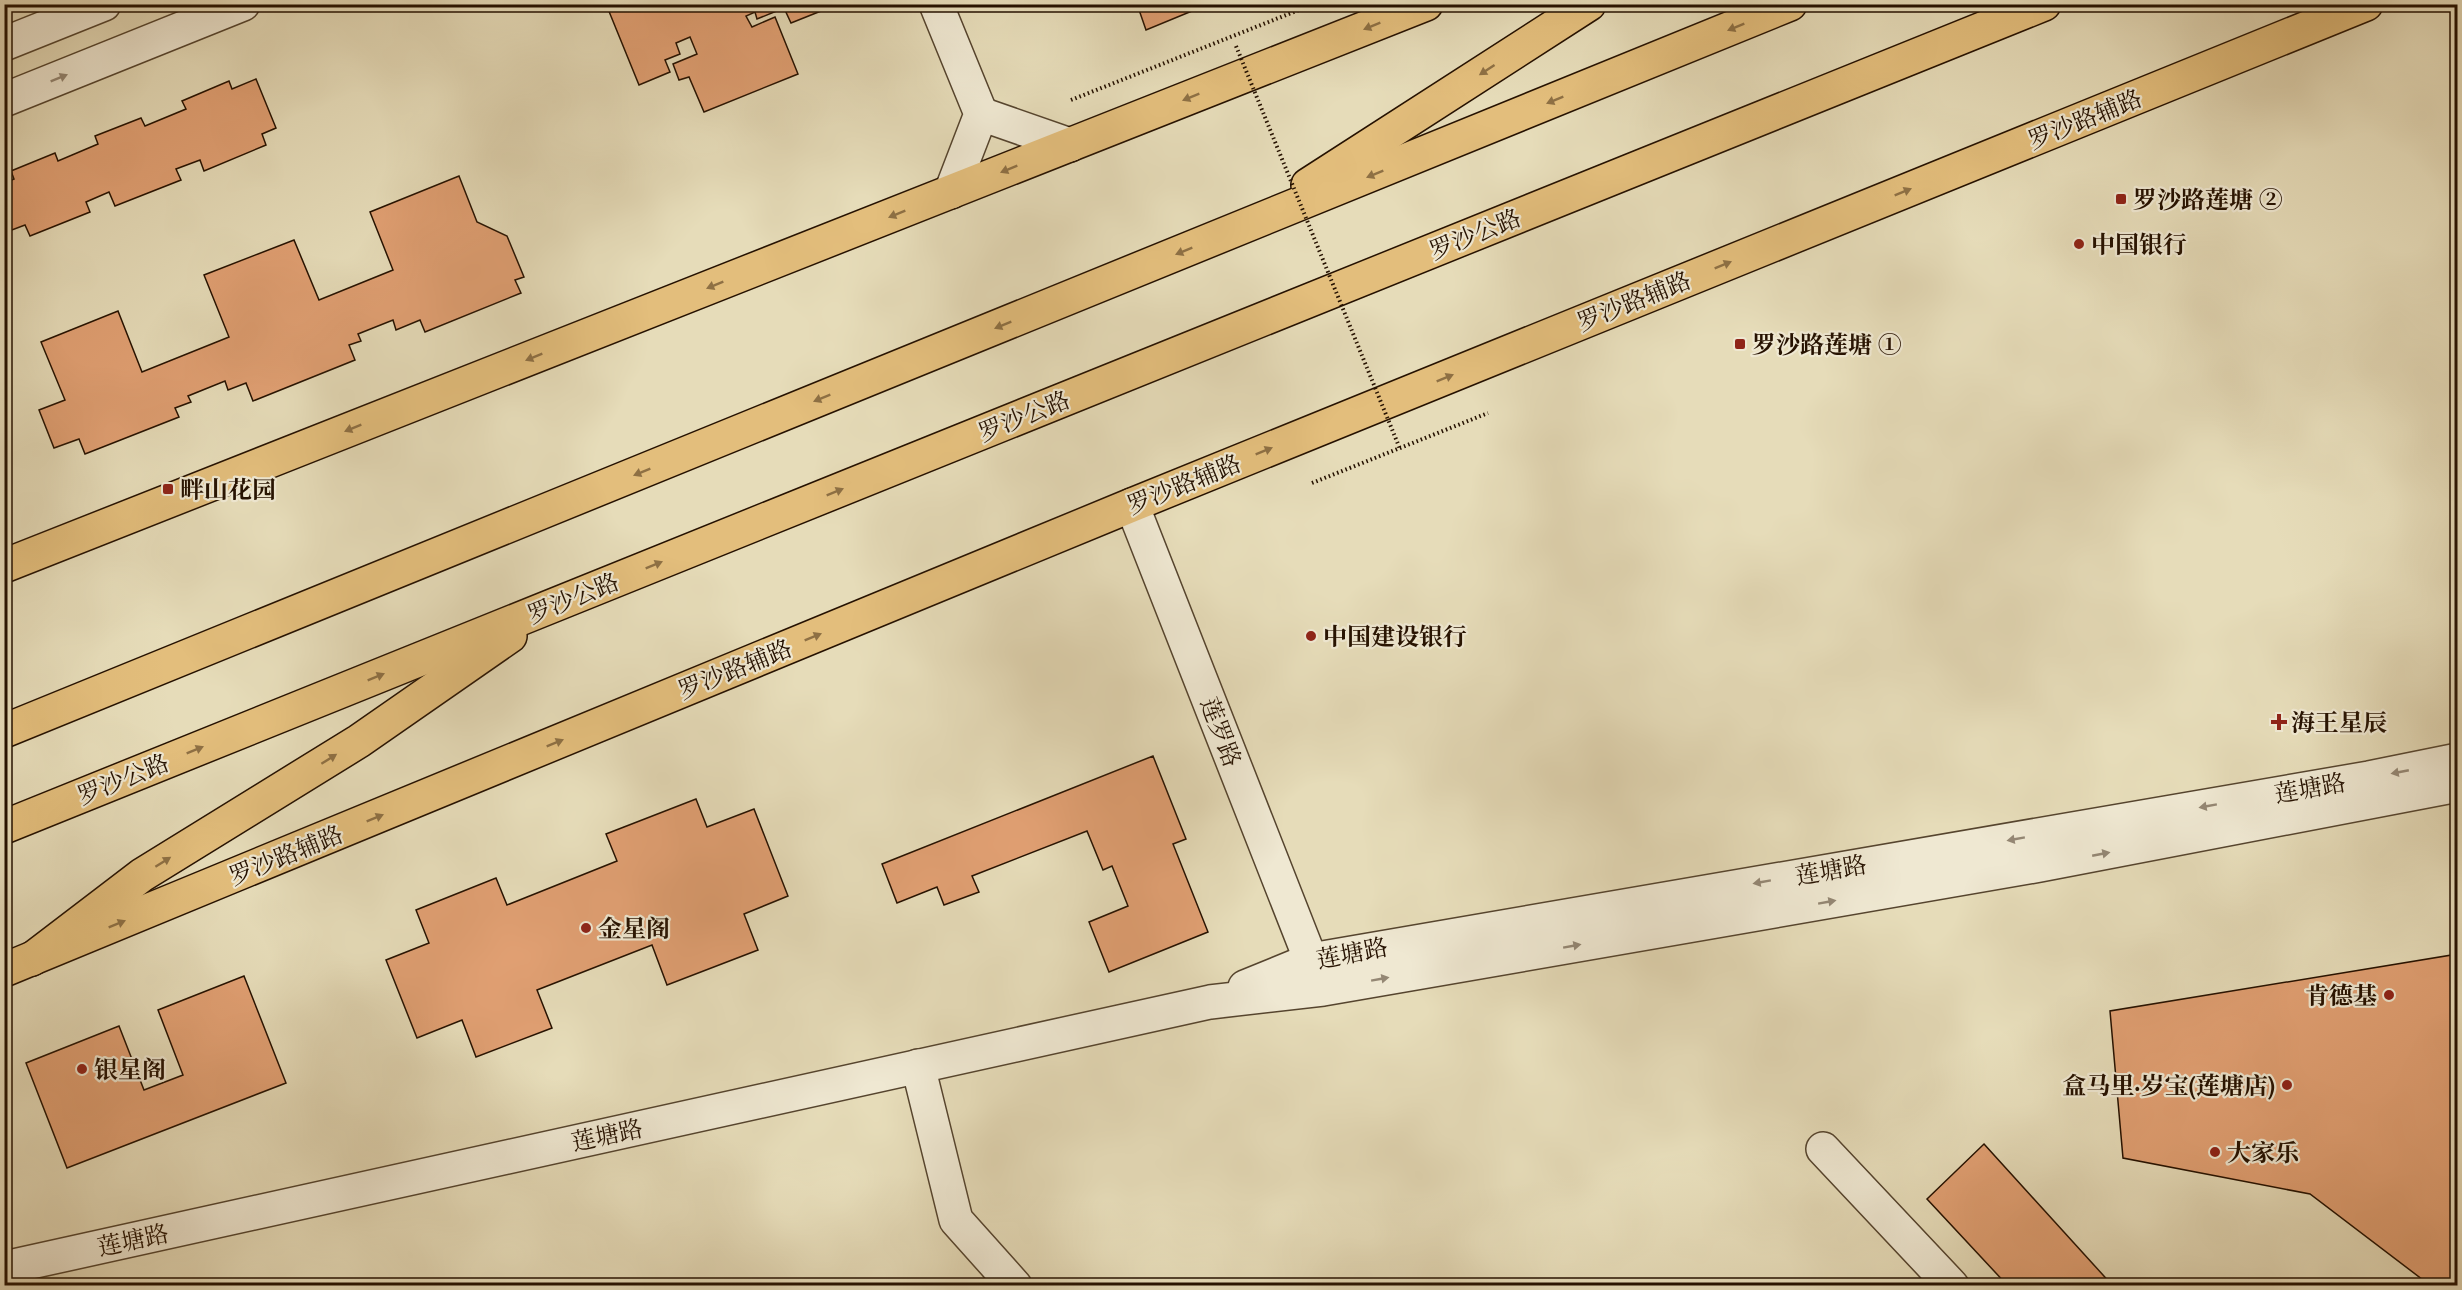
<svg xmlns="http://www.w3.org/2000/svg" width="2462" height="1290" viewBox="0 0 2462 1290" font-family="'EB Garamond','Noto Serif SC',serif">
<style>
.building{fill:#e1a073;stroke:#251100;stroke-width:1.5}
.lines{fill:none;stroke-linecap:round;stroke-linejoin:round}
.minor-casing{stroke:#55442e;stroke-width:36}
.tertiary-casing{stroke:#55442e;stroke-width:36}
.primary-casing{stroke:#251100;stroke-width:36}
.trunk-casing{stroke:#251100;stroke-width:36}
.path{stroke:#251100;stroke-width:4;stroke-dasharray:1.5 3;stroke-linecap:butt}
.minor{stroke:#efe8d2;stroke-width:33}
.tertiary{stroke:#efe8d2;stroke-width:33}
.primary{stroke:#e3be7c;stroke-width:33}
.trunk{stroke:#e3be7c;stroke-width:33}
.path-bridge{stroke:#251100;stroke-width:4;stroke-dasharray:1.5 3;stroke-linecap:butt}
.oneway{fill:#8e7044}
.oneway2{fill:#948774}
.poi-dot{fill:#8f2418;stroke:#efe8d2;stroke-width:2}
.labels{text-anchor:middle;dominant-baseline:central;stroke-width:4.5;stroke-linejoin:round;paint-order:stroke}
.street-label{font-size:24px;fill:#251100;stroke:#efe8d2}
.poi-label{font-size:24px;font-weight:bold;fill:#251100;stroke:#efe8d2;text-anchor:start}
</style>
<rect width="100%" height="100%" fill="#e6dcb9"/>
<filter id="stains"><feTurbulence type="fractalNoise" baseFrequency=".00333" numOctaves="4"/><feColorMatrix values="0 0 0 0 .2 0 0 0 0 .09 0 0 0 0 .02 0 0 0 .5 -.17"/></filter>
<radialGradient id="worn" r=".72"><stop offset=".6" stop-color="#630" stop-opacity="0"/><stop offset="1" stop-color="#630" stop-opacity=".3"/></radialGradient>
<g class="building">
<polygon points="606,4 824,4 826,9 791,23 784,8 757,19 755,12 746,16 752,27 775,17 798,74 704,112 689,77 679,80 673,64 697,54 690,37 676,43 680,54 665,60 670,72 639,85"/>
<polygon points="1137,4 1209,4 1146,30"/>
<polygon points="256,79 276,128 262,134 266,145 204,171 200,160 176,169 181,180 115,206 109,192 86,202 90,212 30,236 25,225 4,233 4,183 14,179 11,171 55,153 58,161 98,144 95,136 141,118 145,126 186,109 182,101 229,81 232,89"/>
<polygon points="459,176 477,222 507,236 524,277 515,280 521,293 425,332 420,320 396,330 393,320 358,334 361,341 349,345 355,360 253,401 246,383 228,390 225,381 188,396 191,402 175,408 179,417 85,454 79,439 54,448 39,410 65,400 41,342 118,311 142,372 229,337 204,275 294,240 319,300 393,270 370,212"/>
<polygon points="1153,756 1186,839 1173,844 1208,932 1109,972 1089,922 1128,906 1112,866 1103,870 1087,831 972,876 979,892 944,905 937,887 897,903 882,864"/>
<polygon points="696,799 707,827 754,809 788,896 744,914 758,950 667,985 652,945 537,990 552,1028 476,1057 462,1020 417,1038 386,960 429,943 416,910 496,878 507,905 617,861 606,834"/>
<polygon points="2458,954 2458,1286 2431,1286 2310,1194 2123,1158 2110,1011"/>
<polygon points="244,976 286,1083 67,1168 26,1063 119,1026 144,1090 183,1075 158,1010"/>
<polygon points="1984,1144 2113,1286 2008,1286 1927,1199"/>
</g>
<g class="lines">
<defs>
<g id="minor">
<polyline points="4,100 243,4"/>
<polyline points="1132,505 1321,986"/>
<polyline points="918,1066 956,1220 1015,1286"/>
<polyline points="1823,1149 1952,1286"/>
</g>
<g id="tertiary">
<polyline points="936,4 981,114 951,192"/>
<polyline points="4,44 104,4"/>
<polyline points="981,114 1070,145"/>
<polyline points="1245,987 1311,960 2369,778 2458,760"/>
<polyline points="4,1268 1210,1002 1323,989 2040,865 2458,785"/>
</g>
<g id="primary">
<polyline points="4,566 1426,4"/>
<polyline points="4,970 1132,505 2366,4"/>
</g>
<g id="trunk">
<polyline points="1308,185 1589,4"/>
<polyline points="4,731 1790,4"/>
<polyline points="4,827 2044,4"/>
<polyline points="32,959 142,875 359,741 510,636"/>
</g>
</defs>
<use href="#minor" class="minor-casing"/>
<use href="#tertiary" class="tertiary-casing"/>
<use href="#primary" class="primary-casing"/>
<use href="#trunk" class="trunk-casing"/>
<g class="path">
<polyline points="1071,100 1314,4"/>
<polyline points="1312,483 1488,413"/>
</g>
<use href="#minor" class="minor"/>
<use href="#tertiary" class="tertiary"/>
<use href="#primary" class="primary"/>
<use href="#trunk" class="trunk"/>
<polyline class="path-bridge" points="1236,46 1400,449"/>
</g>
<defs><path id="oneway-solid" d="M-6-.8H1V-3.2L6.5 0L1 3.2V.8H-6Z" transform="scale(1.5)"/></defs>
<g class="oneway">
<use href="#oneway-solid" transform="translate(1372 26) rotate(158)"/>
<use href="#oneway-solid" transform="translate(1736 27) rotate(158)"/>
<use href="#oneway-solid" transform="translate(1487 70) rotate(147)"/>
<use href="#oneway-solid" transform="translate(1191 97) rotate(158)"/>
<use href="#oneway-solid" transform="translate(1555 100) rotate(158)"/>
<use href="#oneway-solid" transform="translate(1009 169) rotate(158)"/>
<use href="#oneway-solid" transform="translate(1375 174) rotate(158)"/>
<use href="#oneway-solid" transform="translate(1903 192) rotate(-22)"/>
<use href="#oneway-solid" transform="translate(897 214) rotate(158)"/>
<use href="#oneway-solid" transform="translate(1184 251) rotate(158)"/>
<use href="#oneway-solid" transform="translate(1723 265) rotate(-22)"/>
<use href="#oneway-solid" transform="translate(715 285) rotate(158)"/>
<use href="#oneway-solid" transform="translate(1003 325) rotate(158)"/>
<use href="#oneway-solid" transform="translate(534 357) rotate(158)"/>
<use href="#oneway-solid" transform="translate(1445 378) rotate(-22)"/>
<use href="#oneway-solid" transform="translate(822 398) rotate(158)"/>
<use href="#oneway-solid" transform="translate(353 428) rotate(158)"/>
<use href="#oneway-solid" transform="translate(1264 451) rotate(-22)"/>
<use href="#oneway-solid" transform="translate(642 472) rotate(158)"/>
<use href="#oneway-solid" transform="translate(835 492) rotate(-22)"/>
<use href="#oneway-solid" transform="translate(654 565) rotate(-22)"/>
<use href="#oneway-solid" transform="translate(813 637) rotate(-22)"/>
<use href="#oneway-solid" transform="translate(376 677) rotate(-22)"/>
<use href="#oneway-solid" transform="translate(555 743) rotate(-22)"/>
<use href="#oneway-solid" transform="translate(195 750) rotate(-22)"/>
<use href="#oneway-solid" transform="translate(329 759) rotate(-32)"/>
<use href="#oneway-solid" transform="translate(375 818) rotate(-22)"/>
<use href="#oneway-solid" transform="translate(163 862) rotate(-32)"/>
<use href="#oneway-solid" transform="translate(117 924) rotate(-22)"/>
</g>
<g class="oneway2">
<use href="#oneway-solid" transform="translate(59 78) rotate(-22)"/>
<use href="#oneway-solid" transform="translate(2400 772) rotate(169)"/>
<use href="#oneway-solid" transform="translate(2208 806) rotate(170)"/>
<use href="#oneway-solid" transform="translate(2016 839) rotate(170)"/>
<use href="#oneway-solid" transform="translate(2101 854) rotate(-11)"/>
<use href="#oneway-solid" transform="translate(1762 882) rotate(170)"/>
<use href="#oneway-solid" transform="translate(1827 902) rotate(-10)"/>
<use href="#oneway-solid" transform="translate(1572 946) rotate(-10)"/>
<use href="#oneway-solid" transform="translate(1380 979) rotate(-10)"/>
</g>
<g class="poi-dot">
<rect x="2115" y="193" width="12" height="12" rx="3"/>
<circle cx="2079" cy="244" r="6"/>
<rect x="1734" y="338" width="12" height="12" rx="3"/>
<rect x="162" y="483" width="12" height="12" rx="3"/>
<circle cx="1311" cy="636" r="6"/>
<path d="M2276 713h6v6h6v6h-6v6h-6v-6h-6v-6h6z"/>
<circle cx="586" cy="928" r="6"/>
<circle cx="2389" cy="995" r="6"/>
<circle cx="82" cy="1069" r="6"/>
<circle cx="2287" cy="1085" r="6"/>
<circle cx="2215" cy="1152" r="6"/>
</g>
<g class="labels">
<g class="street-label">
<text transform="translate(2085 119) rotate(-22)">罗沙路辅路</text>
<text transform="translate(1475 234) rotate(-22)">罗沙公路</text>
<text transform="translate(1634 301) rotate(-22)">罗沙路辅路</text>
<text transform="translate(1024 416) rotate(-22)">罗沙公路</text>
<text transform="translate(1184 484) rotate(-22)">罗沙路辅路</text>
<text transform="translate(573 598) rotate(-22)">罗沙公路</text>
<text transform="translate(735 669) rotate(-22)">罗沙路辅路</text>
<text transform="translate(1221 732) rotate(69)">莲罗路</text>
<text transform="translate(123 779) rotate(-22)">罗沙公路</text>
<text transform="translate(2310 788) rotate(-10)">莲塘路</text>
<text transform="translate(286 855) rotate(-22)">罗沙路辅路</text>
<text transform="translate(1831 870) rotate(-10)">莲塘路</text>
<text transform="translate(1352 953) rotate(-11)">莲塘路</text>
<text transform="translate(607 1135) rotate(-12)">莲塘路</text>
<text transform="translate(133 1240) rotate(-12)">莲塘路</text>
</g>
<g class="poi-label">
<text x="2133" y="199">罗沙路莲塘 ②</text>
<text x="2091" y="244">中国银行</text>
<text x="1752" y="344">罗沙路莲塘 ①</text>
<text x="180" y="489">畔山花园</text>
<text x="1323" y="636">中国建设银行</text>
<text x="2291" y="722">海王星辰</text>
<text x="598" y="928">金星阁</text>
<text x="2377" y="995" text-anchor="end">肯德基</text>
<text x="94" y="1069">银星阁</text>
<text x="2275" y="1085" text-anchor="end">盒马里·岁宝(莲塘店)</text>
<text x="2227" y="1152">大家乐</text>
</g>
</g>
<rect width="2462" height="1290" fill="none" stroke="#e6dcb9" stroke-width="24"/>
<rect x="6" y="6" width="2450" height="1278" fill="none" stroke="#251100" stroke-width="3"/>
<rect x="12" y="12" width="2438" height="1266" fill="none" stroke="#251100" stroke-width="1.5"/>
<rect width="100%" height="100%" filter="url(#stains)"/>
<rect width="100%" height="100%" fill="url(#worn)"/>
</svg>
